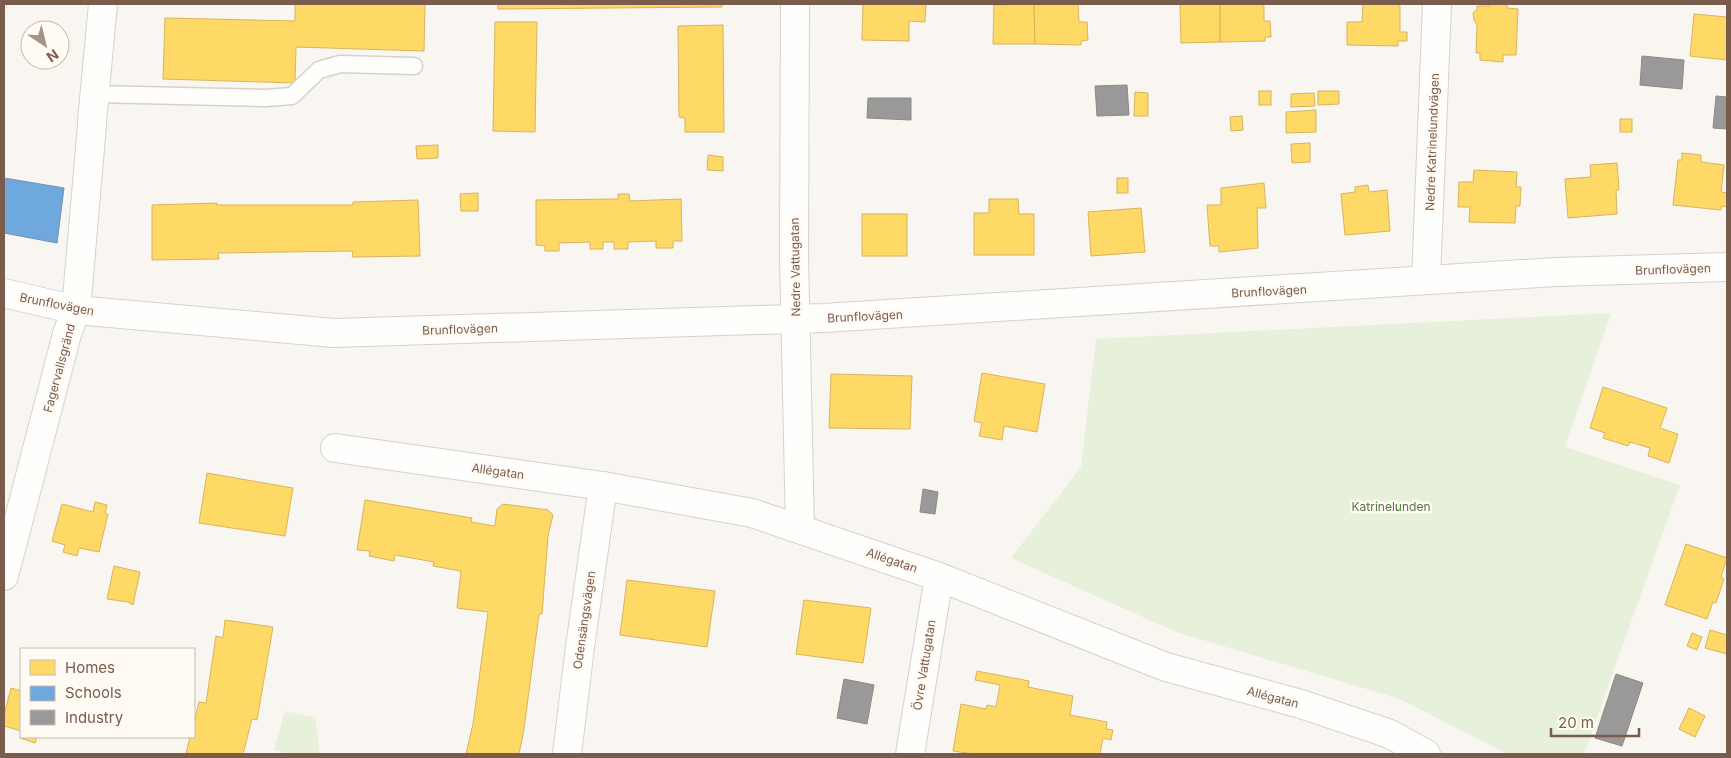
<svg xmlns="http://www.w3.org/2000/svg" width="1731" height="758" viewBox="0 0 1731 758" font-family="Inter,sans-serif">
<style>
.green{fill:#e7f0db}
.homes{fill:#ffd966;stroke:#d7b45e}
.schools{fill:#6fa8dc;stroke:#7291b1}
.industry{fill:#999;stroke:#908782}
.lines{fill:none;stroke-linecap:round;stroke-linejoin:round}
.service-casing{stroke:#d7d1cb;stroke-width:19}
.minor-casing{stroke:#d7d1cb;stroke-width:30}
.service{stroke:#fefefd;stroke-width:16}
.minor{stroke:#fefefd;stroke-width:28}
.labels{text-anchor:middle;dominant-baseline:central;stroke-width:5;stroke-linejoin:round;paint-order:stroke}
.street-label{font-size:12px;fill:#7a5c4d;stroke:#fffaf3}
.park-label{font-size:12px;fill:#537a41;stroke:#fffaf3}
</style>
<rect width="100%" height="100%" fill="#f9f5f0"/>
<g class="green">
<polygon points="1611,313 1565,447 1680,485 1584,754 1507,754 1400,699 1176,632 1011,558 1081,467 1096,339"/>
<polygon points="285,711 315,717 320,754 287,754 287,753 274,750"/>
</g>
<g class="homes">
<polygon points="295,4 425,4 424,51 296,47 295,83 163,79 165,18 295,21"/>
<polygon points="498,4 722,4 722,7 498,9"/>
<polygon points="863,4 926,4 925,22 909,21 909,41 862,40"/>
<polygon points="1034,4 1035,44 993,44 994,5"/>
<polygon points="1034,4 1078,4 1079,22 1087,22 1088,40 1081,41 1081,45 1035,44"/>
<polygon points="1180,4 1220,4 1220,42 1181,43"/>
<polygon points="1220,4 1264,4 1264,21 1270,21 1271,37 1265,37 1265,41 1220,42"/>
<polygon points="1363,4 1400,4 1400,32 1407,32 1407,41 1398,41 1398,46 1347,45 1347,22 1362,22"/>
<polygon points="1489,4 1507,4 1507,8 1518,9 1516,55 1503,55 1503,62 1480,60 1480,53 1476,53 1477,25 1474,20 1473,13 1477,9 1477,6 1489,6"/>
<polygon points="1694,14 1727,17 1727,60 1690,56"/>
<polygon points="495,22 537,22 535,132 493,131"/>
<polygon points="723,25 724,132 685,132 685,118 679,117 678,26"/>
<rect x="1259" y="91" width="12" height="14"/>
<polygon points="1318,91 1339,91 1339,104 1318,105"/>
<polygon points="1135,92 1148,93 1148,116 1134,116"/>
<polygon points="1314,93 1315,106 1291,107 1291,94"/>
<polygon points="1316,110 1316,132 1286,133 1286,112"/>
<polygon points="1242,116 1243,130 1231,131 1230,117"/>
<rect x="1620" y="119" width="12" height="13"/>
<polygon points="1310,143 1310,162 1292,163 1291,144"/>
<polygon points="438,145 438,158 417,159 416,146"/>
<polygon points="1682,153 1701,155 1701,162 1724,165 1721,192 1727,193 1727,207 1721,206 1721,210 1673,205 1678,160 1682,160"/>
<polygon points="708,155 723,157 723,171 707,170"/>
<polygon points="1617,163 1619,190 1616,190 1617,214 1568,218 1565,179 1591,177 1590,165"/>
<polygon points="1474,170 1517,172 1516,187 1521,187 1520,206 1516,206 1515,223 1469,222 1470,207 1458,207 1459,182 1473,182"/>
<rect x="1117" y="178" width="11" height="15"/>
<polygon points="1264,183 1266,208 1257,208 1258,248 1219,252 1219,246 1210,246 1207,205 1221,205 1221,188"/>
<polygon points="1368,185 1369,192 1387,190 1390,231 1345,235 1341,194 1355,192 1355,187"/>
<polygon points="478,193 478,211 461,211 460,194"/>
<polygon points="618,194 629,194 630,201 681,199 682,241 673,241 673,248 656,248 656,241 628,242 628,249 614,249 614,242 603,242 603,249 590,249 590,242 559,243 559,251 545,251 545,246 536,245 536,200 618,199"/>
<polygon points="989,199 1018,199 1019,214 1034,214 1034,255 974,255 974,213 989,213"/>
<polygon points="418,200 420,256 352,257 353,251 218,253 219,259 152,260 152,205 217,203 216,205 353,205 353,202"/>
<polygon points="1141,208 1145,252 1091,256 1088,212"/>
<rect x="862" y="214" width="45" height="42"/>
<polygon points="982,373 1045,384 1037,432 1004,426 1002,440 979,436 982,423 974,421"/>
<polygon points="831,374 912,376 910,429 829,428"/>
<polygon points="1603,387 1667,408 1660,428 1678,434 1669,463 1648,456 1650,448 1630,442 1628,446 1603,438 1605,433 1590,428"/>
<polygon points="207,473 293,488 285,536 199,523"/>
<polygon points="365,500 472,518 471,522 495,526 497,509 503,504 548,510 553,515 548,536 542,614 539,614 524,729 519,754 466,754 473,724 488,612 457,608 461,571 433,566 434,562 395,555 394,561 369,556 370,551 357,550"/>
<polygon points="95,502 107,505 105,514 108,514 99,552 79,548 77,556 63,552 65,545 52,541 62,504 93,512"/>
<polygon points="1686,544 1727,558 1721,577 1724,579 1716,603 1713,602 1707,619 1665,605"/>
<polygon points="114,566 140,572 133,605 128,602 107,599"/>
<polygon points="627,580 715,591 707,647 620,635"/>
<polygon points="804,600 871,608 863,663 796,654"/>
<polygon points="225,620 273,627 257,720 252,719 243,754 186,754 190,737 194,737 194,723 199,702 206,703 216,636 223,638"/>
<polygon points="1710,630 1727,635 1727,654 1705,648"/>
<polygon points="1692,633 1702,637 1697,650 1687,646"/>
<polygon points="977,671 1029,681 1028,687 1073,696 1070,715 1107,722 1106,729 1113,730 1111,740 1103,738 1100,754 973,754 953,751 961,704 986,709 987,705 996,707 1000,685 975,680"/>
<polygon points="11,688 21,691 21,731 4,726 4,715"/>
<polygon points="1689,708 1705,716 1695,737 1679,729"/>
<polygon points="21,733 21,737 37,737 35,743 20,738"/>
</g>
<polygon class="schools" points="4,178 64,188 57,243 4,233"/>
<g class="industry">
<polygon points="1642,56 1684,60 1682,89 1640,85"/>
<polygon points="1127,85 1129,115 1097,116 1095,86"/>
<polygon points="1716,96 1727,97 1727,129 1713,128"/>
<polygon points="868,98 911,98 911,120 867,118"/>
<polygon points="923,489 938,492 935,514 920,512"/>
<polygon points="1616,674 1643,683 1622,746 1595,738"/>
<polygon points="844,679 874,685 867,724 837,718"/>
</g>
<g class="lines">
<defs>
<polyline id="service" points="95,94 265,98 292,96 319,70 340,64 414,66"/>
<g id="minor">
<polyline points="795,4 794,256 800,529"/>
<polyline points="92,121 103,4"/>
<polyline points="1426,280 1437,4"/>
<polyline points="4,293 76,310 334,333 824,318 1556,272 1727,267"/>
<polyline points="335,448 603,486 752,513 939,577 1166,667 1301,704 1390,734 1426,754"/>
<polyline points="4,576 67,334 76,310 92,125"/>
<polyline points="567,754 580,647 603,486"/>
<polyline points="910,754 939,577"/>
</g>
</defs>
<use href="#service" class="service-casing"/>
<use href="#minor" class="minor-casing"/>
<use href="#service" class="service"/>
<use href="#minor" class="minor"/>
</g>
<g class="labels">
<g class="street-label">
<text transform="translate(1432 142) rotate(-88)">Nedre Katrinelundvägen</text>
<text transform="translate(795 267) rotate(-91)">Nedre Vattugatan</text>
<text transform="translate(1673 269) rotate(-2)">Brunflovägen</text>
<text transform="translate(1269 291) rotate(-3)">Brunflovägen</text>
<text transform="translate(57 304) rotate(11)">Brunflovägen</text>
<text transform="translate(865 316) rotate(-3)">Brunflovägen</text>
<text transform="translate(460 329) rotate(-2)">Brunflovägen</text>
<text transform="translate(59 368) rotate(-75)">Fagervallsgränd</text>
<text transform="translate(498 471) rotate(8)">Allégatan</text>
<text transform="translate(892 560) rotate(19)">Allégatan</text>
<text transform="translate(584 620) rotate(-82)">Odensängsvägen</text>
<text transform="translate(924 665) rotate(-81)">Övre Vattugatan</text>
<text transform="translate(1273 697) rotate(15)">Allégatan</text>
</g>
<g class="park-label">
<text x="1391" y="506">Katrinelunden</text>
</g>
</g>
<rect width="1731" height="758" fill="none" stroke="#7a5c4d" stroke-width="10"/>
<rect x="20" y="648" width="175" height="90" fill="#fffaf3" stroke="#cabbb1"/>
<rect x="30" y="660" width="25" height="15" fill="#ffd966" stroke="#cabbb1"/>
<text x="65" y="673" font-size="15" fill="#7a5c4d">Homes</text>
<rect x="30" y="686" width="25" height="15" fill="#6fa8dc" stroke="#cabbb1"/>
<text x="65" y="698" font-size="15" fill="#7a5c4d">Schools</text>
<rect x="30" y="710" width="25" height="15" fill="#999999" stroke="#cabbb1"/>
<text x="65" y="723" font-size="15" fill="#7a5c4d">Industry</text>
<g transform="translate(45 45) rotate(145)"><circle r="24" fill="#fffaf3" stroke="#cabbb1"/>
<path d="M0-4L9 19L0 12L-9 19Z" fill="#a69286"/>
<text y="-8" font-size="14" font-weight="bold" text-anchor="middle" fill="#7a5c4d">N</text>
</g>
<path d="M1551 728v8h88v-8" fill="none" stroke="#7a5c4d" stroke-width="2.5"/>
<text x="1558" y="728" font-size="15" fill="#7a5c4d" stroke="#fffaf3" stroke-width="4" paint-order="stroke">20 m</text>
</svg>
